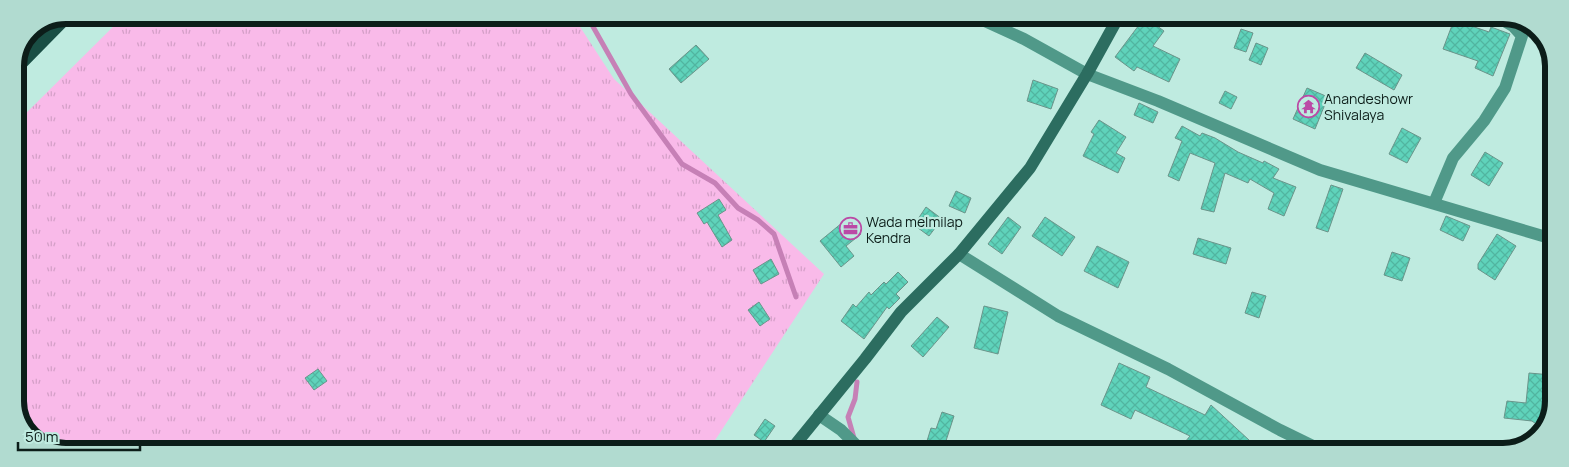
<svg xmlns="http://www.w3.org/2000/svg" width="1569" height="467" viewBox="0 0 1569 467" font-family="Manrope,sans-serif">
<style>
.grass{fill:url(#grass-tufts)}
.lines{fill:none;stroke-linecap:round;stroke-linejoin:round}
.stream{stroke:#c680b6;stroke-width:5}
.building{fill:url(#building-cross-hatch);stroke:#6a948a}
.street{stroke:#509989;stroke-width:12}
.secondary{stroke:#2c6d60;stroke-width:12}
.primary{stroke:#194e44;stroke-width:12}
.labels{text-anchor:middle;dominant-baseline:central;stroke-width:4.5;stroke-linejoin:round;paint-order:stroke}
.poi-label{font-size:14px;fill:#0c1d19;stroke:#bfebe0;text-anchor:start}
.rim{fill:none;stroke:#0c1d19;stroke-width:6}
</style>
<defs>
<pattern id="grass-tufts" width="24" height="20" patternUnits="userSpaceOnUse" patternTransform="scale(1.25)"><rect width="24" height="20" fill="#f9bae9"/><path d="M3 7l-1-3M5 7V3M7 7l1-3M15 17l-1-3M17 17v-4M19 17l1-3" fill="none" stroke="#d49fc7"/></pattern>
<pattern id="building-cross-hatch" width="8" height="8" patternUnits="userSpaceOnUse" patternTransform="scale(1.25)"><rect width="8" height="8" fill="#5fd3bb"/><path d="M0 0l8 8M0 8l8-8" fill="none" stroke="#51b5a0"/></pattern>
</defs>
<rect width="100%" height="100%" fill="#bfebe0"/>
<polygon class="grass" points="125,15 573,16 614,79 824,274 708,451 52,450 26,432 15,405 15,124"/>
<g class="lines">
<g class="stream">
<polyline points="587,16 631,94 682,164 715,183 738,208 758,220 774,234 796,297"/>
<polyline points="854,438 848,417 855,399 857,382"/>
</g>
</g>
<g class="building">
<polygon points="1145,17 1164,31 1153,46 1180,59 1169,82 1137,67 1134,71 1115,57"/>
<polygon points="1454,20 1489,32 1491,27 1510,34 1493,76 1475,68 1478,61 1443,49"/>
<polygon points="1241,29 1253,33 1246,52 1234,48"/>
<polygon points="1256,43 1268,48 1261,65 1249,60"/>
<polygon points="696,45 709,59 681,83 669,69"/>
<polygon points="1365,53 1402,75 1394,90 1356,68"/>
<polygon points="1033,80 1058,89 1051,109 1027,101"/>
<polygon points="1307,88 1328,97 1315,129 1293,119"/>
<polygon points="1225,91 1237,97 1231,109 1219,103"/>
<polygon points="1139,103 1158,112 1153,123 1134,115"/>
<polygon points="1099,120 1126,137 1116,153 1125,158 1118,173 1083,156 1094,134 1091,132"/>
<polygon points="1182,126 1200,136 1202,133 1215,138 1238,152 1263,163 1264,161 1279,169 1273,178 1296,187 1284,216 1268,209 1274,193 1250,179 1248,183 1225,173 1214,212 1201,209 1215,163 1190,153 1179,181 1168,176 1182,141 1175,138"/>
<polygon points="1402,128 1421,138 1407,163 1389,154"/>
<polygon points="1485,152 1503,163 1489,186 1471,175"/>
<polygon points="1331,185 1343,189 1328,232 1316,228"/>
<polygon points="956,191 971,198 965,213 949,206"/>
<polygon points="719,199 726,210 718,215 732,240 722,247 707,222 704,224 697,213"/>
<polygon points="926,207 942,219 929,236 914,225"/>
<polygon points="1446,216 1470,226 1463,241 1440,230"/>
<polygon points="1008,217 1021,227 1002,254 988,244"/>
<polygon points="1045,217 1075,237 1062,256 1032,236"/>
<polygon points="848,218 861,234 846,246 854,256 841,267 820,241"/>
<polygon points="1497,234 1516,246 1495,280 1478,269 1478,264"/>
<polygon points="1198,238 1231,248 1226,264 1193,254"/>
<polygon points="1097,246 1129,262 1118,288 1084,271"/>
<polygon points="1392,252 1410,258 1402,281 1384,275"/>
<polygon points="771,259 779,274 761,284 753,270"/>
<polygon points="898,272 908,282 896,294 900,298 889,309 887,307 864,339 841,321 853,304 856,307 869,292 871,295 884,282 886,284"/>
<polygon points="1252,292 1266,296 1259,318 1245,313"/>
<polygon points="759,302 770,319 760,326 748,310"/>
<polygon points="984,306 1008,312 998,354 974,348"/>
<polygon points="937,317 949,327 923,357 911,346"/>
<polygon points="1119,363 1150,377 1146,387 1205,415 1211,405 1262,452 1213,452 1204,443 1195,452 1185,442 1190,436 1135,410 1131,419 1101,405"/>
<polygon points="318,369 327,381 314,390 305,378"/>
<polygon points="1529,373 1552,375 1552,415 1545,425 1542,423 1539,426 1532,421 1504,418 1507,401 1526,403"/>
<polygon points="942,412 954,416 944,447 927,441 931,428 936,429"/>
<polygon points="765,419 775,426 764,442 754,435"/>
</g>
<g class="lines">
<g class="street">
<polyline points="974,16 1024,39 1087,74 1158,101 1320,170 1553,239"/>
<polyline points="1434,203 1453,158 1484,121 1505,88 1522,36 1513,26 1498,17"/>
<polyline points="959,254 1058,316 1168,369 1280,430 1325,452"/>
<polyline points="819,415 841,430 862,451"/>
</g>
<polyline class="secondary" points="790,451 865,359 901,312 959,254 1030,168 1087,74 1119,16"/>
<polyline class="primary" points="15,70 69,15"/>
</g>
<defs>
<symbol id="temple-ring" viewBox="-11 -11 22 22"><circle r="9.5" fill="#bfebe0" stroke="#bb4aa6" stroke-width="1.5"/><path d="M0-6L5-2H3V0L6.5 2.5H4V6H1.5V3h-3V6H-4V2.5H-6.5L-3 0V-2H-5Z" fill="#bb4aa6"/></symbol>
<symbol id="office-ring" viewBox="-11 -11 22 22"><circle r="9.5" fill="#bfebe0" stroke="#bb4aa6" stroke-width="1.5"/><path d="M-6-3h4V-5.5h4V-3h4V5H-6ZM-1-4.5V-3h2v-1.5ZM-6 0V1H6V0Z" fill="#bb4aa6"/></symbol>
</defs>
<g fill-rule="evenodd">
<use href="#temple-ring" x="1296" y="94" width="25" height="25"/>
<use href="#office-ring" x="838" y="216" width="25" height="25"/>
</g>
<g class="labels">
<g class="poi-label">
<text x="1324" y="98">Anandeshowr<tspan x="1324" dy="16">Shivalaya</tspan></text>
<text x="866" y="221">Wada melmilap<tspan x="866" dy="16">Kendra</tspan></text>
</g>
</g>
<path d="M0 0H1569V467H0ZM66 24H1503A42 42 0 0 1 1545 66V401A42 42 0 0 1 1503 443H66A42 42 0 0 1 24 401V66A42 42 0 0 1 66 24Z" fill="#b1dbd0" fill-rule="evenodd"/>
<path class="rim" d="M66 24H1503A42 42 0 0 1 1545 66V401A42 42 0 0 1 1503 443H66A42 42 0 0 1 24 401V66A42 42 0 0 1 66 24Z"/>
<path d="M18 442v8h122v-8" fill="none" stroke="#0c1d19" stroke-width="2.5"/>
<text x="25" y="442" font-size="15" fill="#0c1d19" stroke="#bfebe0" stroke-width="4" paint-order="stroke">50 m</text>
</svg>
